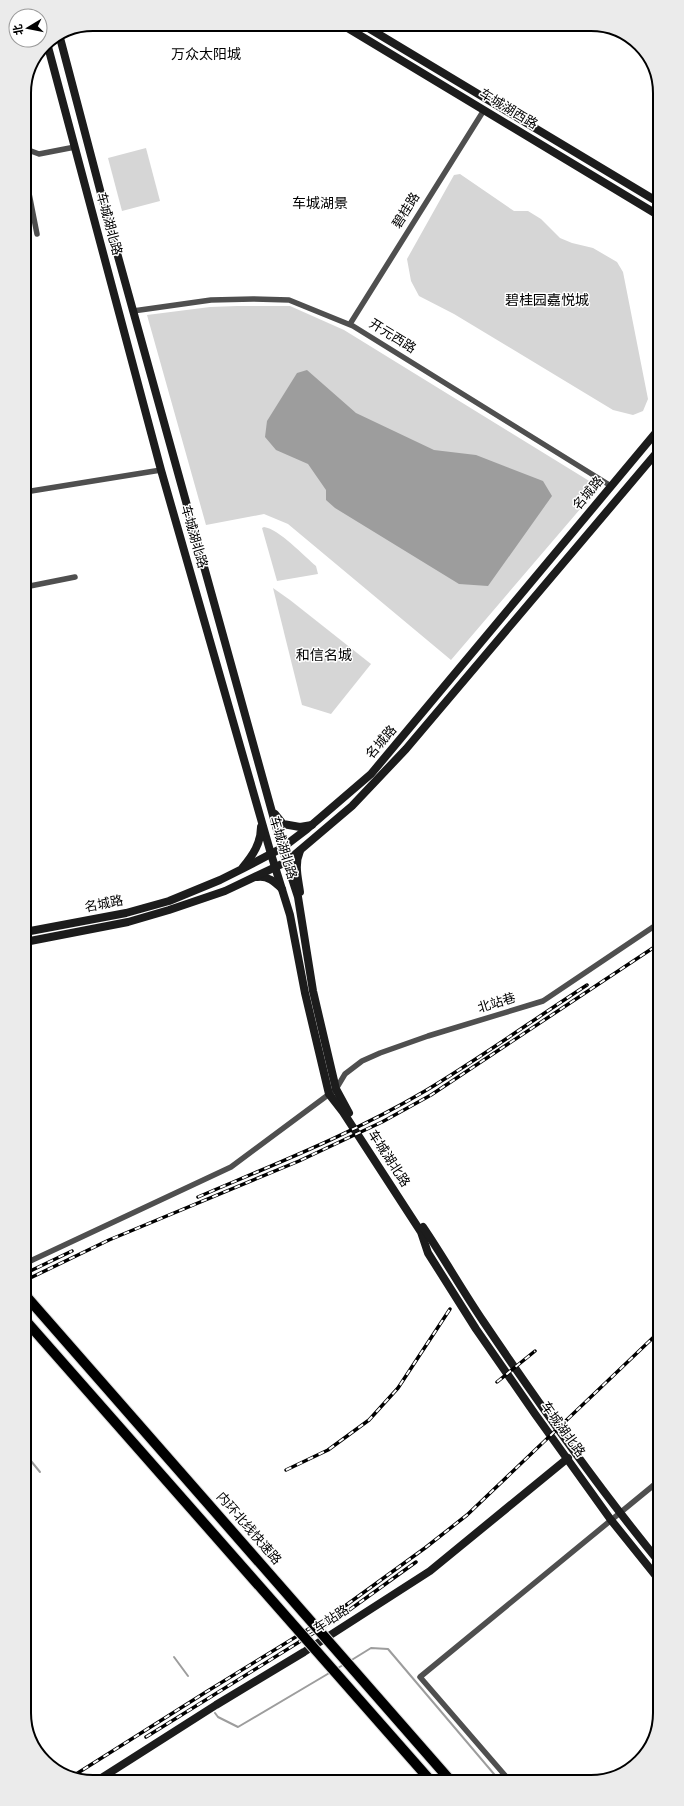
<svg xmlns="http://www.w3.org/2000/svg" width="684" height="1806" viewBox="0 0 684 1806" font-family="Overpass,'Noto Sans SC',sans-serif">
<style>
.green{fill:#d6d6d6}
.water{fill:#9d9d9d}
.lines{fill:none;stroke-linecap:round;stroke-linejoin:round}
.stream{stroke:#9d9d9d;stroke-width:2}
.street{stroke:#4f4f4f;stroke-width:5.5}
.secondary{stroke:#1c1c1c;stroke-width:8}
.rail-casing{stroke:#000;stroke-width:3.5}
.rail{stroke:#fff;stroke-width:2;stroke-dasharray:6;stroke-linecap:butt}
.highway-bridge-casing{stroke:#dbdbdb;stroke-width:12;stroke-linecap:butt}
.highway-bridge{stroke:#000;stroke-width:10}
.labels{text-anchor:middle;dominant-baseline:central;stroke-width:3;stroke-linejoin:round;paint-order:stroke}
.street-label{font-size:13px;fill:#000;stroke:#fff}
.neighbourhood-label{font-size:14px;fill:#000;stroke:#fff}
.rim{fill:none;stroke:#000;stroke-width:2}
</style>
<rect width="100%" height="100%" fill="#fff"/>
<g class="green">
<polygon points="146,148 160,201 122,211 108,158"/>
<polygon points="460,174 514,211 528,211 541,219 560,238 572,243 593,248 617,262 623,272 648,399 643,411 633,415 613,410 454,314 419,296 411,281 407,259 454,175"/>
<polygon points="237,306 290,306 344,330 599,487 451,660 288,524 264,514 206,525 147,315 210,307"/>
<path d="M 264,527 C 279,529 304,556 316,566 L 318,574 L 277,581 L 262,528 Z"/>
<polygon points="273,588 290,600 371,664 331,714 302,705"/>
</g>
<polygon class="water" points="307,370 356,413 434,450 476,455 543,481 552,496 488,586 459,584 335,508 326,500 326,490 308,464 276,450 265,437 267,421 297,373"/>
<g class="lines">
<g class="stream">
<polyline points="27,1459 31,1461 40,1472"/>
<polyline points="174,1657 188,1676"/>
<polyline points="350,1661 371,1648 388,1649 499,1780"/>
<polyline points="336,1669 345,1664"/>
<polyline points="215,1713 218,1717 238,1727 331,1672"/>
</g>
<g class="street">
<polyline points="24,152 31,151 39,154 75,147"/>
<polyline points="24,168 37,234"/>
<polyline points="133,311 211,300 253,299 289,300 353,326 611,486"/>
<polyline points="350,324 484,110"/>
<polyline points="25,492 161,470"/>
<polyline points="25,587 75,577"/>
<polyline points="26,1263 231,1167 336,1089 345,1074 362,1061 380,1053 428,1036 543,1001 659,923"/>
<polyline points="509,1780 420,1677 660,1480"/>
</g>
<g class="secondary">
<polyline points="365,26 658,202"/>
<polyline points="346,27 658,215"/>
<polyline points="59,34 109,224 282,848 298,897 313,991 336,1089 349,1113"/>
<polyline points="47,43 161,470 271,854 290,915 305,993 329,1094 343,1112 421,1232 428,1253 476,1329 535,1414 611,1520 660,1581"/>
<polyline points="275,814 283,824 300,827 312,825"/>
<path d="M 243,867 C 253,855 261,843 261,827"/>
<path d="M 257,877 C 267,875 275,882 282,889"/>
<path d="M 300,892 C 298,877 294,865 300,851"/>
<polyline points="25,932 126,913 169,901 220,880 244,868 282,848 307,829 371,774 658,430"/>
<polyline points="25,942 128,922 169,910 225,891 286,862 352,806 406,749 658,451"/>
<path d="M 423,1227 C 444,1258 462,1290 483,1321 C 539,1404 597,1486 660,1563"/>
<polyline points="95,1782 216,1705 304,1652 430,1571 568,1458"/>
</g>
<defs>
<g id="rail">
<path d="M 198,1197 C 275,1164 354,1133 425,1091 C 480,1058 533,1020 587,985"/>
<polyline points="26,1273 72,1251"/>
<polyline points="26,1280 109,1240 299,1161 382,1122 431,1095 659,944"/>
<polyline points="497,1382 535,1351"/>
<polyline points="286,1470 328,1450 369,1420 398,1388 450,1309"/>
<polyline points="146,1737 341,1616 416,1562"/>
<polyline points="73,1776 206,1692 338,1611 425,1548 467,1515 659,1332"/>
</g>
</defs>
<use href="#rail" class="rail-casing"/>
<use href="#rail" class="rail"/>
<defs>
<g id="highway-bridge">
<polyline points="26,1296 450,1780"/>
<polyline points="26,1321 430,1780"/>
</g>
</defs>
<use href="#highway-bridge" class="highway-bridge-casing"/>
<use href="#highway-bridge" class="highway-bridge"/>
</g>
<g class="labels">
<g class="street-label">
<text transform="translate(508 110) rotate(31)">车城湖西路</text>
<text transform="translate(407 211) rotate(-58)">碧桂路</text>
<text transform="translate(108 224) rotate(75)">车城湖北路</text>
<text transform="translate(392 337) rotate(32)">开元西路</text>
<text transform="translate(589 494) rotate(-50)">名城路</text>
<text transform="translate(193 537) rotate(74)">车城湖北路</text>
<text transform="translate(382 743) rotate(-49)">名城路</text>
<text transform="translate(282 848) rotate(73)">车城湖北路</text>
<text transform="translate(104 905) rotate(-11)">名城路</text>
<text transform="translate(497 1004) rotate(-17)">北站巷</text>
<text transform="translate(388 1159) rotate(57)">车城湖北路</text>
<text transform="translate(562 1430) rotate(54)">车城湖北路</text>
<text transform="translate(248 1529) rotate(49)">内环北线快速路</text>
<text transform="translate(332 1620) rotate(-33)">车站路</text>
</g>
<g class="neighbourhood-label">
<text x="206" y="55">万众太阳城</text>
<text x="320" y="204">车城湖景</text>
<text x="547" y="301">碧桂园·嘉悦城</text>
<text x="324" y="656">和信名城</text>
</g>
</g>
<path d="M0 0H684V1806H0ZM93 31H591A62 62 0 0 1 653 93V1713A62 62 0 0 1 591 1775H93A62 62 0 0 1 31 1713V93A62 62 0 0 1 93 31Z" fill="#ebebeb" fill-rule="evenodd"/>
<path class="rim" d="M93 31H591A62 62 0 0 1 653 93V1713A62 62 0 0 1 591 1775H93A62 62 0 0 1 31 1713V93A62 62 0 0 1 93 31Z"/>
<g transform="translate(28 28) rotate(260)"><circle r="19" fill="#ffffff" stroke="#999999"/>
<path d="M0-3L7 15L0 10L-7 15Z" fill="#000000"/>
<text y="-6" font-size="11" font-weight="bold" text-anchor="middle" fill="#000000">北</text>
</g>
</svg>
